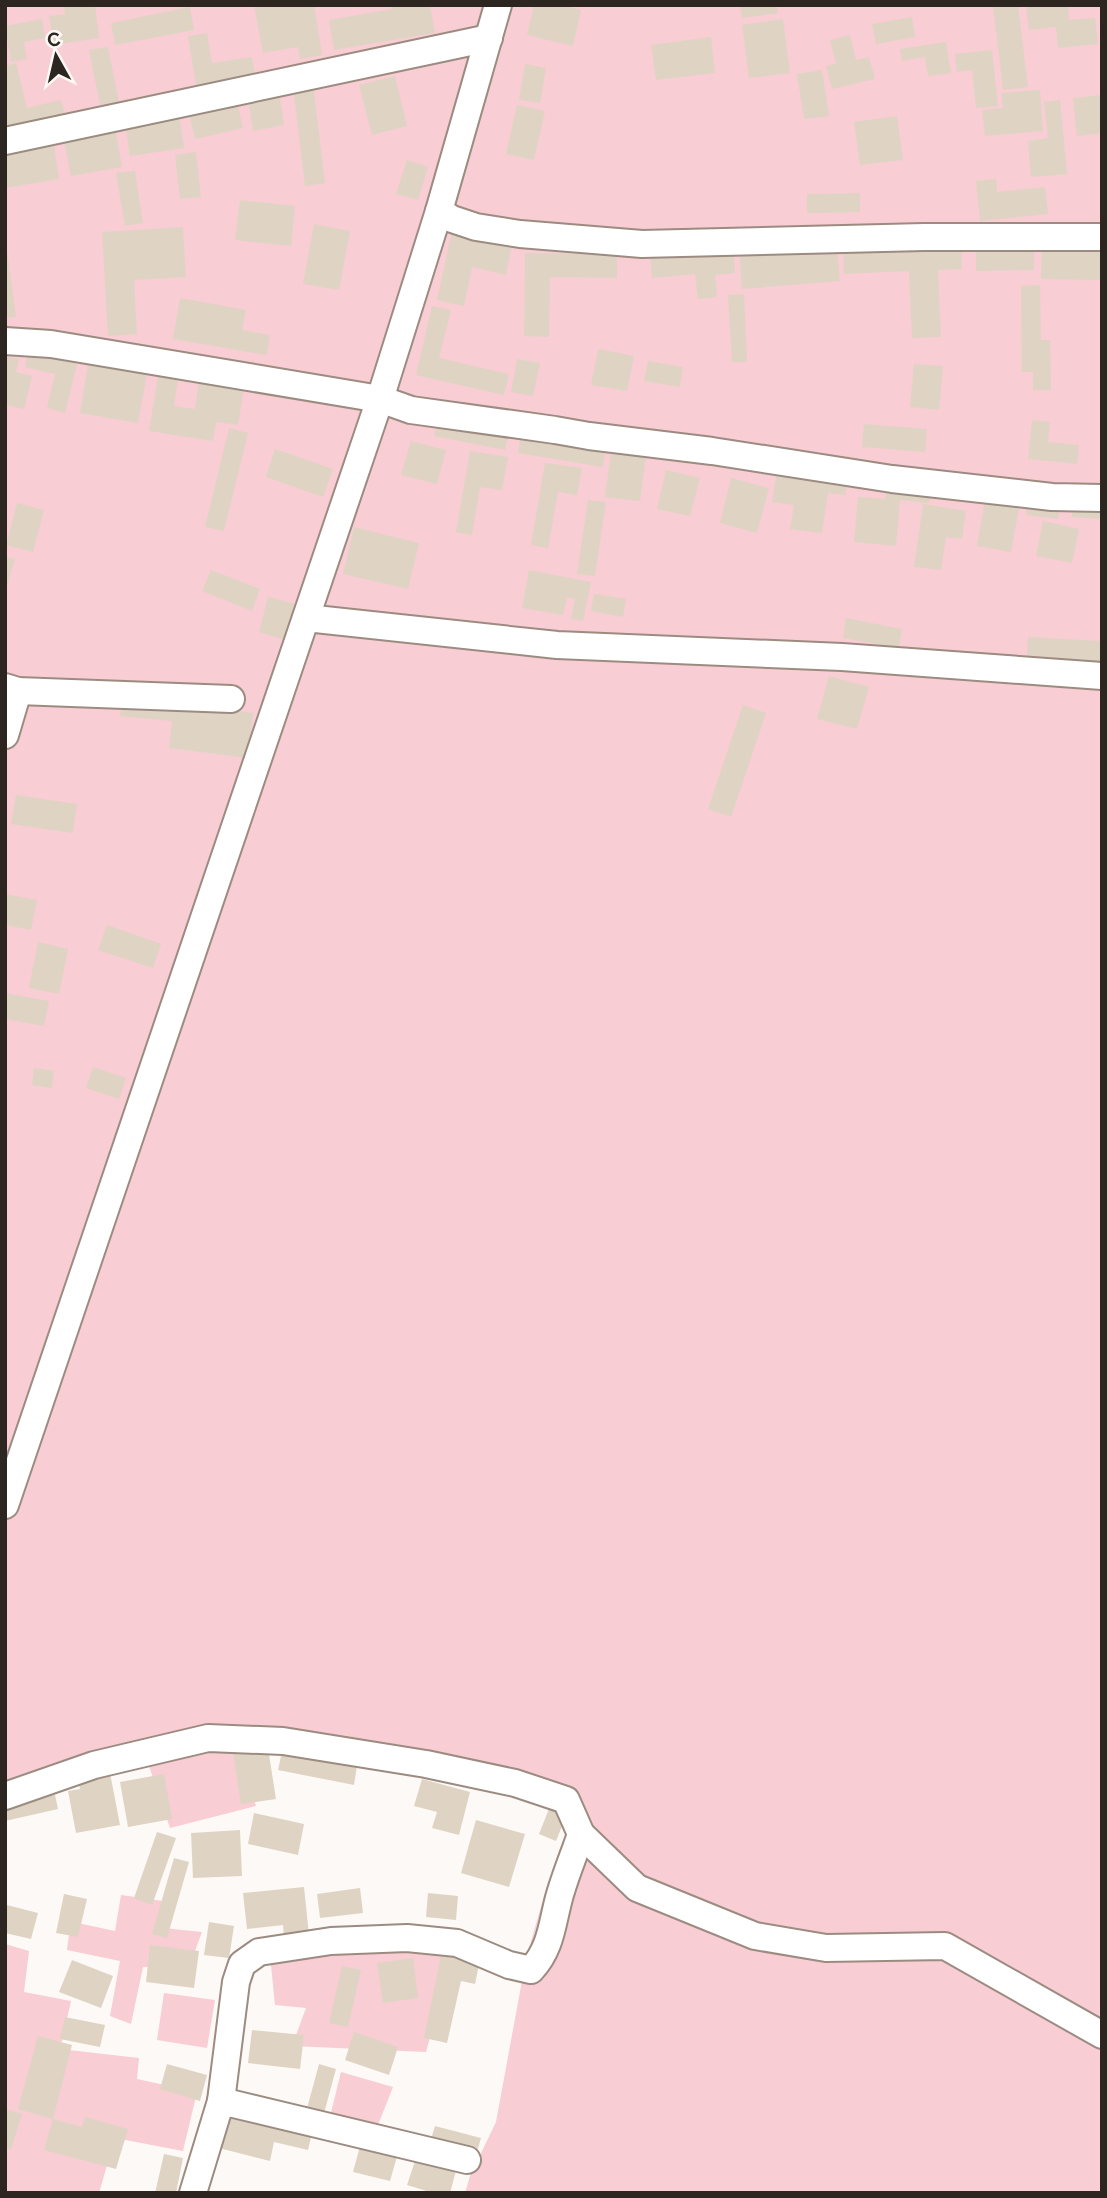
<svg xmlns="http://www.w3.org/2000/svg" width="1107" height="2198" viewBox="0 0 1107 2198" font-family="Raleway,sans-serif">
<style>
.green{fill:#f8cdd3}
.building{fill:#dfd4c3}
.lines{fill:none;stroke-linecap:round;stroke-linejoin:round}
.minor-casing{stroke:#9c8b80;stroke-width:30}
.minor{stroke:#fff;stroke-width:26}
</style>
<rect width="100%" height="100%" fill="#fdf9f6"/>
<g class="green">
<polygon points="5,5 1102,5 1102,2193 465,2193 470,2176 496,2122 526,1959 548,1882 581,1834 566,1800 208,1738 5,1796"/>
<polygon points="240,1745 256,1806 170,1828 149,1766"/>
<polygon points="121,1895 170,1902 163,1928 202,1932 189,1967 143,1967 131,2024 110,2016 120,1961 67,1950 71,1918 73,1922 115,1931"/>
<polygon points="433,1936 451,1959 426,2052 292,2046 306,2008 275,2005 269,1946"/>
<polygon points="5,1944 29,1951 24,1992 71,2001 60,2049 139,2058 137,2079 197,2092 183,2151 115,2138 99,2193 5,2193"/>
<polygon points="164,1993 215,2000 207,2048 157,2040"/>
<polygon points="341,2072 393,2087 376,2130 329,2121"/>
</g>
<g class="building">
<polygon points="64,5 95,5 99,38 54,45 49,16 65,14"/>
<polygon points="254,5 314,5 322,55 300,59 298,47 263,53"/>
<polygon points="391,5 430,5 435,33 334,50 329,20 392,9"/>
<polygon points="534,5 560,5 581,10 573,46 527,35"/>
<polygon points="740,5 777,5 778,13 742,18"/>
<polygon points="993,5 1018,5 1028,87 1003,90"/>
<polygon points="1026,5 1068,5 1069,20 1095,18 1098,44 1058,48 1056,27 1029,30"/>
<polygon points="190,7 194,30 115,45 111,23"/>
<polygon points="912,17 915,37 876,44 872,24"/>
<polygon points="42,19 45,38 24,42 27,59 11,62 5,26"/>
<polygon points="783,19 790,73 749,78 742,25"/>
<polygon points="207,33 212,63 252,57 255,75 196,85 188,36"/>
<polygon points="850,35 856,60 869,57 875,79 832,89 826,66 836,64 830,40"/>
<polygon points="711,37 715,73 656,80 651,45"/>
<polygon points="946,42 951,73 928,76 925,57 902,61 900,49"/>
<polygon points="108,47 119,102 100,105 89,50"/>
<polygon points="992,50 998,106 976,108 972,70 957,72 955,54"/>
<polygon points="16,63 27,108 61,100 65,114 8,129 5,118 5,66"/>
<polygon points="525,64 546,68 540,103 519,100"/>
<polygon points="822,70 829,116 804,119 797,74"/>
<polygon points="395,76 407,126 372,135 359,85"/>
<polygon points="313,84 325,183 305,186 293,87"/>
<polygon points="278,87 284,125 253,131 247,92"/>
<polygon points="1040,90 1043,131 985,136 982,110 1003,108 1001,93"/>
<polygon points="1102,95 1102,133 1077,136 1073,98"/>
<polygon points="236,99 243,128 195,139 188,110"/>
<polygon points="1060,100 1067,174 1031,177 1028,141 1048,138 1044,102"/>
<polygon points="517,105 545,111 534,160 506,154"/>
<polygon points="179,114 184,148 130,156 125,123"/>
<polygon points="897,116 903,160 860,165 854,122"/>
<polygon points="115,127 122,167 71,176 63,136"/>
<polygon points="54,146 59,179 5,188 5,154"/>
<polygon points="196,152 201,197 180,199 175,155"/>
<polygon points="407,160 428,167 418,200 396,194"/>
<polygon points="135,171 143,223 125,226 116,173"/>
<polygon points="996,179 997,192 1045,187 1048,214 980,221 976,181"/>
<polygon points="860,193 860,212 807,213 807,194"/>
<polygon points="240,200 295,206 291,246 235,240"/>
<polygon points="314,224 350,231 339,290 303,284"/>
<polygon points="453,226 513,239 506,275 472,267 464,306 437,300"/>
<polygon points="183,227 186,277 134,280 137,334 108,336 102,232"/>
<polygon points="836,239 840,281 742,289 739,247"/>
<polygon points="961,239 962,269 938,270 941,337 912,338 909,271 844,274 843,244"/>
<polygon points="1042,239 1102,240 1102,280 1041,279"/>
<polygon points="976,242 1034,242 1034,270 976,271"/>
<polygon points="733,244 735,273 715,275 717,297 698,299 695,274 652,278 650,252"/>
<polygon points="7,249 16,317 5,318 5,250"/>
<polygon points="525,253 617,254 617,278 550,277 549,337 524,336"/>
<polygon points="1040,285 1041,340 1050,340 1051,390 1033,390 1033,372 1022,372 1021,286"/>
<polygon points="744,294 747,362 732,362 728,295"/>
<polygon points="180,298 246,310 242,330 270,335 267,355 173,339"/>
<polygon points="432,306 451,310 439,358 509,374 504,395 416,375"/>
<polygon points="598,349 634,356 627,391 591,385"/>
<polygon points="28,353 77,364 65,413 47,408 55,374 25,367"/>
<polygon points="5,356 19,359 16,372 32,376 24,409 5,405"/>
<polygon points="89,359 148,368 138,423 80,413"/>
<polygon points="517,359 540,363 533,396 511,392"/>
<polygon points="648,361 683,367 680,387 644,381"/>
<polygon points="914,364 943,366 939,410 910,407"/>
<polygon points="159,370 179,373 174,406 195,409 200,373 245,381 238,425 216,422 213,441 149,431"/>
<polygon points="438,416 509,430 505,450 434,436"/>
<polygon points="1032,420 1050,422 1048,442 1079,445 1077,464 1028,459"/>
<polygon points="864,424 927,429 925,452 862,447"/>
<polygon points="229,428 248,433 224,531 205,527"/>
<polygon points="522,428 607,441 603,467 518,453"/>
<polygon points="411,441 446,450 437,484 401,475"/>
<polygon points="612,444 647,448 640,501 605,497"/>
<polygon points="275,449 333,469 323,497 266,477"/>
<polygon points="470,451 508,457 502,490 480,487 472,535 456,532"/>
<polygon points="545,463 582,468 577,495 558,492 548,548 531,545"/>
<polygon points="666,470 700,478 690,516 657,509"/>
<polygon points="777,470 849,475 845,495 828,493 822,533 790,529 794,505 772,502"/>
<polygon points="731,478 769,488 757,533 720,523"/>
<polygon points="887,480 931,484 929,503 900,500 896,546 854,542 858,497 885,499"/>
<polygon points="988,484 1022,491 1011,552 977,546"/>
<polygon points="1029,489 1061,493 1058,519 1026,515"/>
<polygon points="1073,493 1102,495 1102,519 1072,517"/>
<polygon points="588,500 606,502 595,576 577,574"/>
<polygon points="17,503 44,510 33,552 6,545"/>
<polygon points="923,504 966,511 962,539 946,537 941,570 914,567"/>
<polygon points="1043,521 1079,529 1072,563 1036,556"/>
<polygon points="354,527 419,543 408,589 343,574"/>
<polygon points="5,557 15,559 6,589 5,589"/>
<polygon points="211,570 260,589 252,611 202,591"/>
<polygon points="529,570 591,582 583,621 571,619 575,599 567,597 563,615 522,608"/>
<polygon points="594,594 626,599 623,617 591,611"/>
<polygon points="268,597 295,604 286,640 259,632"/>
<polygon points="846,618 902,629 899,648 843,638"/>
<polygon points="1028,637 1101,641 1100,661 1027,656"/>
<polygon points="829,676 869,687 857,729 817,719"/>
<polygon points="123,697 253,713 248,758 169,748 172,721 120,716"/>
<polygon points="743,705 766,713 731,817 708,809"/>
<polygon points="16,795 77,804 73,833 11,824"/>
<polygon points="5,894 37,900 31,930 5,925"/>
<polygon points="107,925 161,944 153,968 98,950"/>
<polygon points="38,942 68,949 59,994 29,988"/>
<polygon points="5,993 49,1001 44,1026 5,1019"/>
<polygon points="93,1067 126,1078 119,1099 86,1088"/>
<polygon points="34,1068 54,1071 52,1088 32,1085"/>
<polygon points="268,1748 276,1799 241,1804 233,1753"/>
<polygon points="282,1751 357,1766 354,1785 278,1770"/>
<polygon points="110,1773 120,1825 76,1833 68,1791 80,1789 78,1779"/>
<polygon points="164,1774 172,1819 128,1827 120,1782"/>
<polygon points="422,1779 470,1792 459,1835 432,1828 437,1812 414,1806"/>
<polygon points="54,1790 58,1809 5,1821 5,1801"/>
<polygon points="551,1804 568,1811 556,1841 539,1834"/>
<polygon points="254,1813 304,1824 298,1855 248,1844"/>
<polygon points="476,1820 525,1834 509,1887 461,1873"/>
<polygon points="240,1830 242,1876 193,1878 191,1833"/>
<polygon points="157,1832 176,1838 152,1905 134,1898"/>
<polygon points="174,1858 189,1862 167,1938 152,1934"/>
<polygon points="304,1887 309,1935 284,1938 283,1925 247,1929 243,1893"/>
<polygon points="360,1888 363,1913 320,1918 317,1894"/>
<polygon points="428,1893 458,1896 456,1920 426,1917"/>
<polygon points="64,1894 87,1899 78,1937 56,1933"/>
<polygon points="7,1905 38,1913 31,1939 5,1933"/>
<polygon points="209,1922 234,1926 229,1958 204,1955"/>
<polygon points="150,1945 199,1951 194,1988 146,1982"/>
<polygon points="442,1951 480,1960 475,1984 461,1981 447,2043 424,2038"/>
<polygon points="413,1958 418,1998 383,2003 377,1963"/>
<polygon points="72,1960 113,1976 101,2008 59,1992"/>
<polygon points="342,1966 361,1970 348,2027 329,2023"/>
<polygon points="65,2017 105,2025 100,2047 60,2039"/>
<polygon points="252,2030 304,2035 300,2069 248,2063"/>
<polygon points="354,2032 398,2047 389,2075 345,2060"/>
<polygon points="38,2036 72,2045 53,2119 82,2127 85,2117 128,2129 116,2169 44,2150 53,2119 18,2109"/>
<polygon points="167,2064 207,2075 200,2101 160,2089"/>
<polygon points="319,2064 336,2069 323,2117 306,2112"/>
<polygon points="5,2109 22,2114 11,2149 5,2148"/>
<polygon points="228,2113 312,2133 308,2150 274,2142 270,2161 219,2148"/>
<polygon points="435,2126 481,2138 475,2158 429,2145"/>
<polygon points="362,2139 399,2149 390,2181 353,2172"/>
<polygon points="164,2154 183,2158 176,2193 155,2193"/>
<polygon points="417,2155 457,2167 450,2193 433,2193 407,2185"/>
</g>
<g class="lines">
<defs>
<g id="minor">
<polyline points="5,141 489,38"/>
<polyline points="439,211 452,219 476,227 520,234 642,244 924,237 1102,237"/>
<polyline points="5,341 51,344 380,399 411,410 555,430 589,436 712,451 892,479 1052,497 1102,498"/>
<polyline points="306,618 557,645 842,657 1102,676"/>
<polyline points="5,687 18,691 231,699"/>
<polyline points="5,735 18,691"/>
<polyline points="5,1505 380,399 439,211 498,5"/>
<polyline points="5,1796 94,1765 208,1738 283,1741 426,1764 515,1783 566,1800 581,1834 637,1888 755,1936 826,1948 945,1946 1102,2035"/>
<polyline points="221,2101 467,2160"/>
<path d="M 193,2193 L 221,2101 L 236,1982 L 242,1964 L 259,1952 L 331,1941 L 407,1938 L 457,1943 L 509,1965 L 531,1970 C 551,1949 552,1924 559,1898 C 565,1876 574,1855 581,1834"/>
</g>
</defs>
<use href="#minor" class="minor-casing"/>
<use href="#minor" class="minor"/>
</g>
<rect width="1107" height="2198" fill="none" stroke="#2c2520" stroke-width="14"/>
<g transform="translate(56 56) rotate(352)" stroke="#fdf9f6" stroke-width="5" paint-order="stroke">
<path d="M0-5L12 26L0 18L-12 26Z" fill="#2c2520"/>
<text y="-10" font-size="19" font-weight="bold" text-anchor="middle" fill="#2c2520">С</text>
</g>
</svg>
